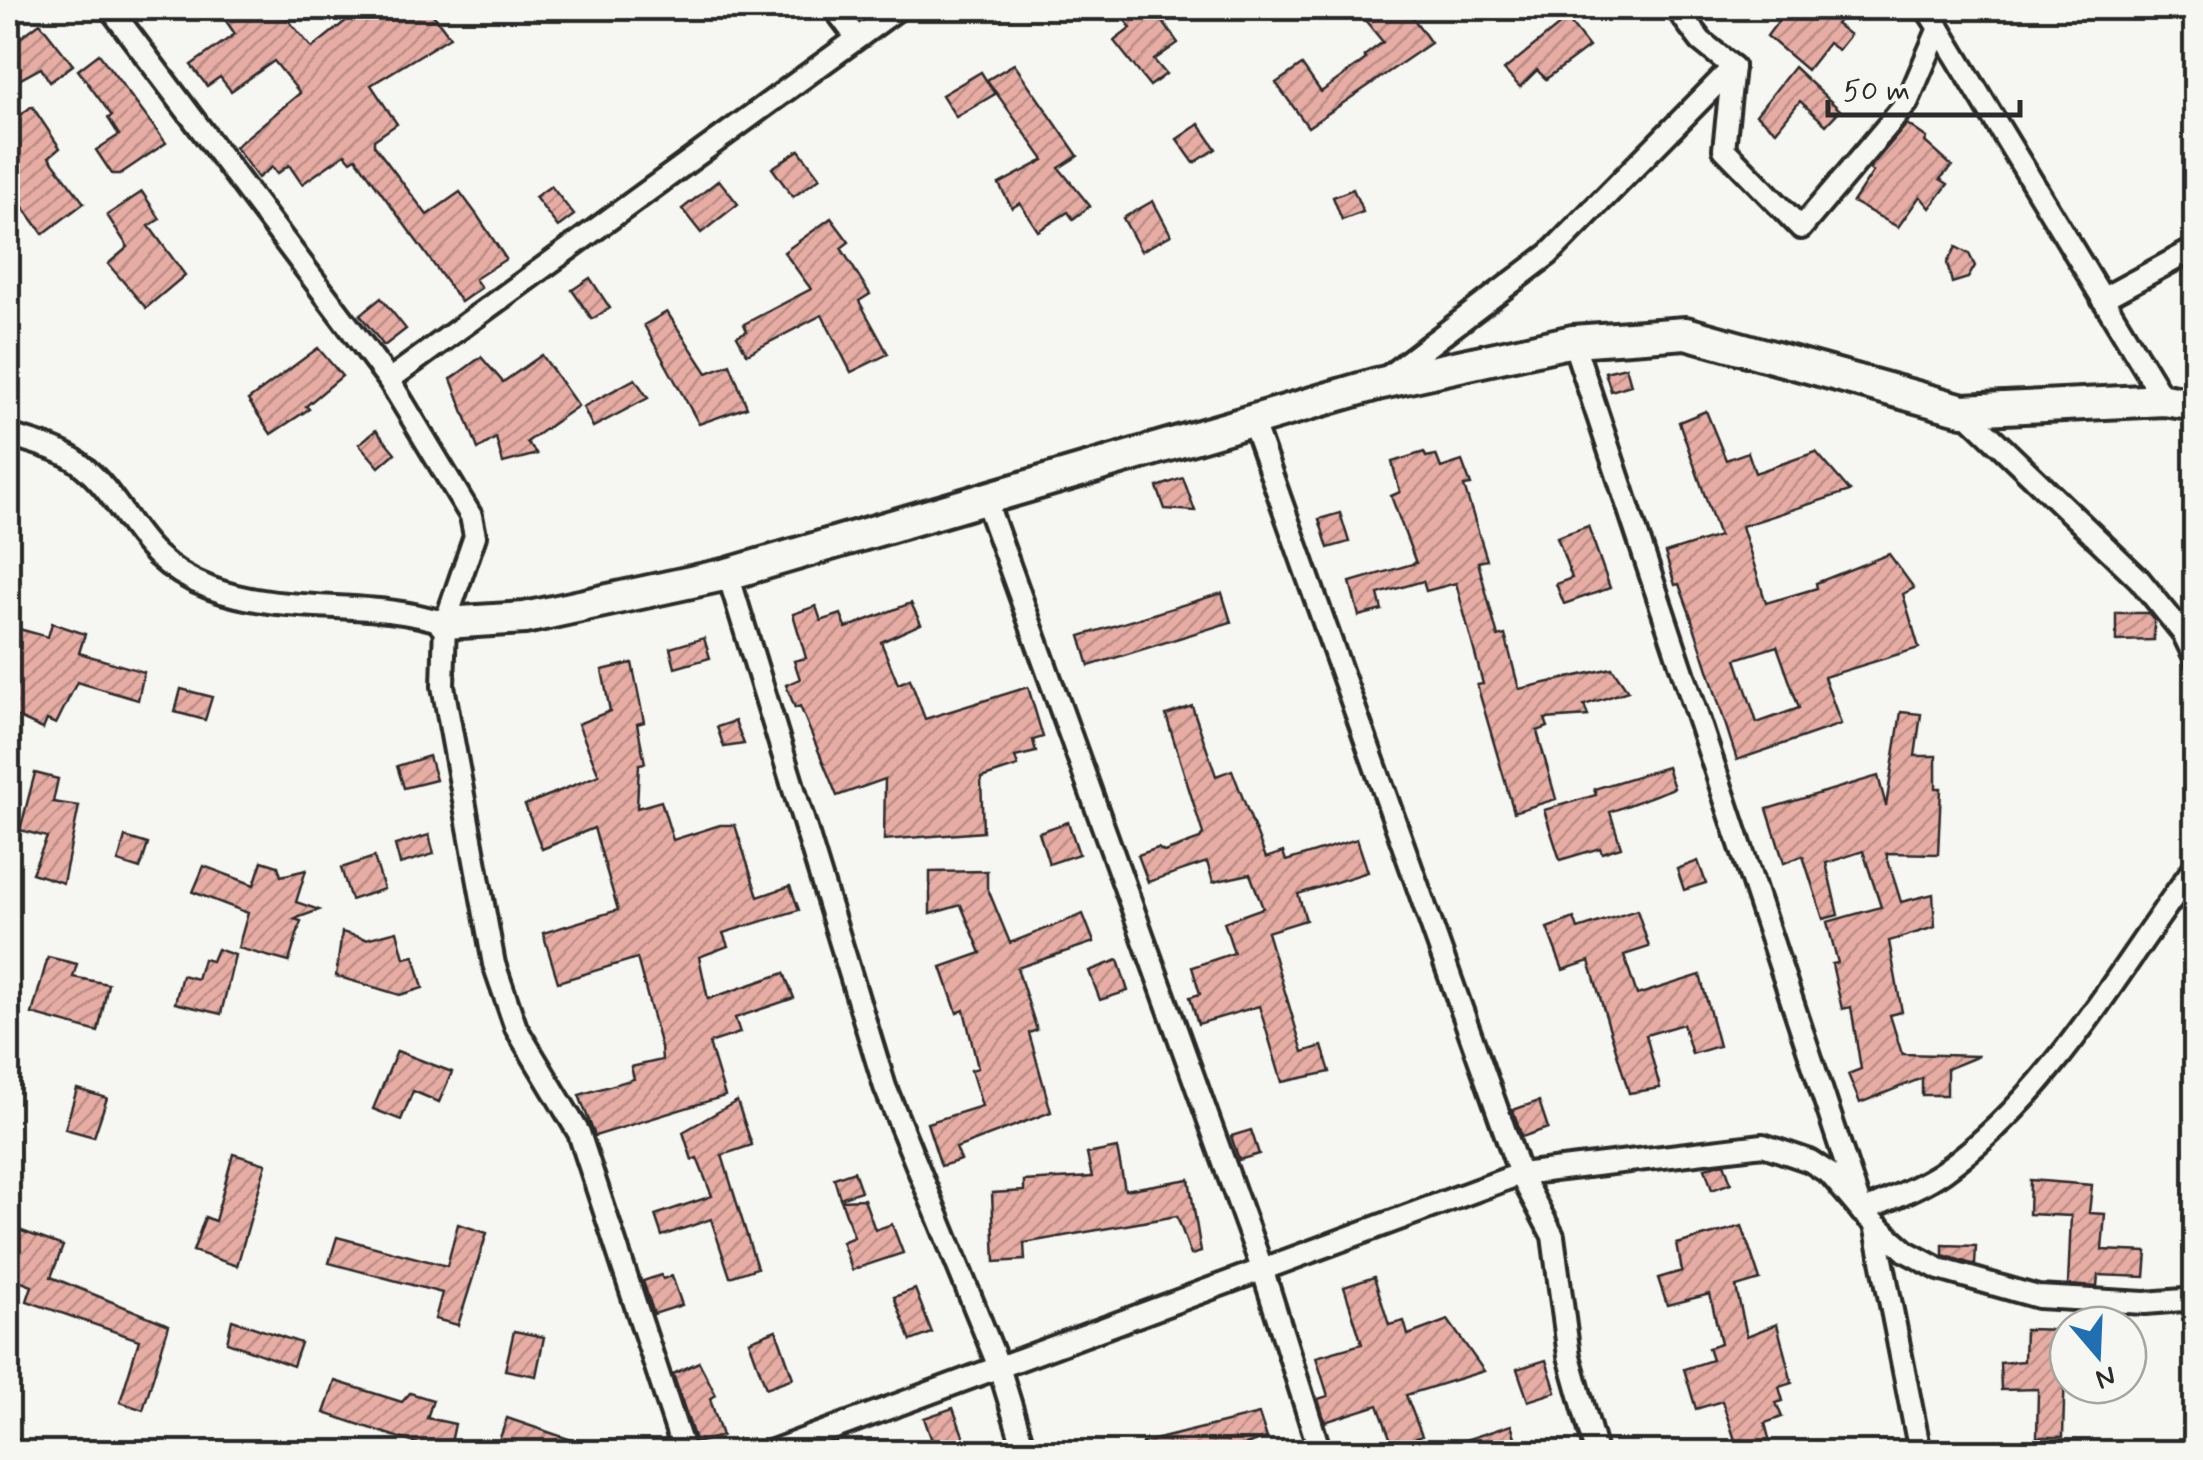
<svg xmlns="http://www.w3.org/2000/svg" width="2203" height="1460" viewBox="0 0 2203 1460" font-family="Mynerve,sans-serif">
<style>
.building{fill:url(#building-hatch);stroke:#2b2b2b;stroke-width:2.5;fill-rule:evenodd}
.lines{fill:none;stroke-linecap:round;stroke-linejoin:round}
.street-casing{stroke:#2b2b2b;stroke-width:28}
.secondary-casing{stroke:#2b2b2b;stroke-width:38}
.street{stroke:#f6f6f2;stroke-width:20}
.secondary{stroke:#f6f6f2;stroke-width:30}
</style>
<defs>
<pattern id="building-hatch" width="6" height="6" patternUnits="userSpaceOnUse" patternTransform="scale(2.5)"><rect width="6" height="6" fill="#e7ada4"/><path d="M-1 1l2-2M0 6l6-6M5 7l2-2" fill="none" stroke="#bb8d86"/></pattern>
</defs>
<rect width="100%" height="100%" fill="#f6f6f2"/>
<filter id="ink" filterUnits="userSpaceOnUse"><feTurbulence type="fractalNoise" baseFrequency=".01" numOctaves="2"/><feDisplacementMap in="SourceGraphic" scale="20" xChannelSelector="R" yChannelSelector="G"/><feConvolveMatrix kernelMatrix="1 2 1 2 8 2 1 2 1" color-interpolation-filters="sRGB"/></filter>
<g filter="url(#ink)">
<g class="building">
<polygon points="217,8 278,8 312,48 362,8 428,8 450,37 371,85 397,124 374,140 374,145 427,215 460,192 477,215 506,259 475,279 481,288 461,302 356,158 351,161 345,154 302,184 289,165 277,174 272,167 258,178 235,147 300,93 274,61 231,91 220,77 207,86 191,65 235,34"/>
<polygon points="1116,8 1153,8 1178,43 1154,60 1166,74 1150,86 1114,41 1131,28"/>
<polygon points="1355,8 1406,8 1431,43 1308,127 1276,83 1302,65 1321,92 1366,59 1364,56 1383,42"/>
<polygon points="1788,8 1850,8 1836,24 1850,35 1838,50 1828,43 1807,70 1767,36"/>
<polygon points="1567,19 1589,47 1546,79 1537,70 1520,87 1504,70"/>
<polygon points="40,23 73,65 50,82 41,68 15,82 8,72 8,47"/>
<polygon points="99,54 166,143 120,174 112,174 96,150 119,135 108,118 112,116 78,70"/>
<polygon points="1014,64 1078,156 1059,168 1090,206 1073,219 1068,212 1038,231 1020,203 1012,208 999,184 1044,160 987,80"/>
<polygon points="1794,67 1840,110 1826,125 1800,101 1776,131 1756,115"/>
<polygon points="981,72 995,94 956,117 942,95"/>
<polygon points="32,106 60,148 49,157 84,203 43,234 8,186 8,125"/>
<polygon points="1199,124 1216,149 1194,163 1177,139"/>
<polygon points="1907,124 1927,138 1925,142 1952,166 1940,179 1948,184 1930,208 1920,196 1898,227 1853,202 1873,172 1869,169"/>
<polygon points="799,150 820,178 793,197 772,168"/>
<polygon points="719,180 738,204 701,233 682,209"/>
<polygon points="551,186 574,215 558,227 535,197"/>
<polygon points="1353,189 1363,212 1342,220 1333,197"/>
<polygon points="142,192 160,219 149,226 185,275 146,308 108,264 128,247 107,215"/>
<polygon points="1153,201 1171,235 1141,251 1123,218"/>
<polygon points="831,218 849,242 841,248 870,294 859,301 888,354 851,372 822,315 747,354 737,336 747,331 744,324 811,289 784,252"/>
<polygon points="1956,247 1969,254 1975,266 1968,278 1952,283 1947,263"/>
<polygon points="590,278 610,308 592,319 572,290"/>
<polygon points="381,298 406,329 384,346 360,315"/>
<polygon points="667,312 707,373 730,364 747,407 699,424 644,325"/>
<polygon points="318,348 342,376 306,406 309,409 271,434 248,400"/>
<polygon points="542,355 578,406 527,442 537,454 503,463 496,438 478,449 451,379 481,357 503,382"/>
<polygon points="1626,367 1631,385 1611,391 1605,372"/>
<polygon points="635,379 648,398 593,427 583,407"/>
<path d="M 1706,411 L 1726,460 L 1748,452 L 1755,473 L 1816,452 L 1850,491 L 1742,526 L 1766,603 L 1817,588 L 1816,583 L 1889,554 L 1914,588 L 1903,594 L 1919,648 L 1824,677 L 1841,724 L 1737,760 L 1690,614 L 1679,584 L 1675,585 L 1665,553 L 1719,536 L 1679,422 ZM 1777,646 L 1799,708 L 1757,723 L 1736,659 Z"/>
<polygon points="376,430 395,453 379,467 359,444"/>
<polygon points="1424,452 1426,457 1436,455 1441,468 1462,461 1471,485 1464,486 1487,560 1478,562 1498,637 1505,635 1519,689 1612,668 1628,691 1584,705 1588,716 1545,719 1548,727 1537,731 1556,799 1514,812 1477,685 1483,684 1456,583 1426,591 1423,581 1378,594 1382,610 1359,616 1350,582 1416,563 1391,496 1400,492 1392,462"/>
<polygon points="1183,478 1195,511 1165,509 1157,487"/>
<polygon points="1340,513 1349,542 1328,548 1319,519"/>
<polygon points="1588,526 1610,588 1564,604 1556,584 1572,578 1557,537"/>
<polygon points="1222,593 1231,622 1089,666 1080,636"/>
<polygon points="911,603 921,624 881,642 898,684 910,679 925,719 1028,687 1043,737 1033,740 1036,752 1015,757 1018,766 981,778 983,832 884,840 885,779 837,796 800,706 795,708 786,685 800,679 794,661 806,658 793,614 816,606 821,621 841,614 846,628"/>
<polygon points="2116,613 2149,613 2154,620 2154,640 2116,641"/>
<polygon points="52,623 85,634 79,653 144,672 138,700 77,682 56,724 47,720 43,729 8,713 8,626 48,637"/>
<polygon points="704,638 710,658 675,668 670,648"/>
<polygon points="632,663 644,722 637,724 645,763 639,764 637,808 661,801 673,840 720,825 735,825 758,897 790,886 799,910 723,933 728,946 699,957 708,999 784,973 794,998 735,1018 740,1033 709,1043 725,1096 595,1136 579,1095 634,1079 631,1067 662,1060 661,1047 637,958 558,982 543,933 618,910 594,828 542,849 525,805 599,775 578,724 610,711 602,670"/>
<polygon points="181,689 212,697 205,720 175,712"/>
<polygon points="1192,706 1216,776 1232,770 1266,858 1283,852 1286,861 1357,839 1368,872 1298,894 1306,920 1267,932 1303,1052 1322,1046 1330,1072 1282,1082 1259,1006 1198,1024 1190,997 1200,994 1192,967 1234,953 1224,922 1263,908 1250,874 1213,882 1207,862 1148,882 1138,855 1158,848 1164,852 1200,839 1203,834 1166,715"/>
<polygon points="1901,712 1921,714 1915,756 1936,756 1936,788 1941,788 1938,854 1886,853 1901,902 1933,894 1935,927 1889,941 1902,1012 1890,1015 1902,1054 1979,1056 1947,1069 1947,1095 1922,1095 1922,1078 1860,1103 1848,1074 1861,1069 1851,1007 1842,1009 1832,964 1838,963 1827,922 1881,907 1863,851 1826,863 1838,915 1823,919 1803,856 1784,863 1767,809 1878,776 1886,806"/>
<polygon points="735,721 744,744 724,747 717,727"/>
<polygon points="429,756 436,780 404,788 397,766"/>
<polygon points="1667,767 1674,788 1610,812 1621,847 1602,853 1600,848 1560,860 1544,810 1596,795 1594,789"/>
<polygon points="35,773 58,779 53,802 79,806 63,883 32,873 47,837 20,830"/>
<polygon points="1068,822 1079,854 1049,864 1039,832"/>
<polygon points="429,835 434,854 400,864 395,845"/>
<polygon points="125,837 148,844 140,869 118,862"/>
<polygon points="374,857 384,889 351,900 341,868"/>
<polygon points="262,861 278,866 281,876 306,870 296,902 319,910 294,919 301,921 289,962 238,948 248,913 193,892 204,866 254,885"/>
<polygon points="1698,861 1706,883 1684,890 1677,869"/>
<polygon points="987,871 987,887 1010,943 1083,914 1094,942 1017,968 1037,1030 1029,1033 1051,1112 956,1148 961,1160 941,1166 927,1123 982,1106 971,1070 978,1068 964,1010 957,1013 941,967 981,953 961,905 930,914 930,872"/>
<polygon points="1637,910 1649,947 1624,955 1637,995 1700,975 1719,1046 1692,1054 1683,1024 1646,1035 1660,1088 1629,1093 1589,961 1563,970 1547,928 1574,918 1578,929"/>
<polygon points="397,931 404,958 414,956 423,988 400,995 336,976 342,932 366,939"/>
<polygon points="217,949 235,955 221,1014 175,1003 182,975 197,979 203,959 212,961"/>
<polygon points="48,957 77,964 73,977 108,984 98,1032 32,1014"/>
<polygon points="1118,960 1128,991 1100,1000 1089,971"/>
<polygon points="397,1051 452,1072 439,1102 413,1091 401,1120 373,1109"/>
<polygon points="77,1089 107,1098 94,1137 65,1129"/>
<polygon points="737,1101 752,1145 722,1155 757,1268 730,1277 711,1219 662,1236 655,1215 712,1196 697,1158 692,1160 683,1132"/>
<polygon points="1539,1101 1548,1128 1522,1137 1513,1110"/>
<polygon points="1251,1130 1259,1154 1239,1160 1231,1136"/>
<polygon points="1117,1148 1125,1190 1189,1179 1201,1252 1191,1255 1177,1216 1024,1243 1025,1260 995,1262 992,1193 1024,1191 1024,1181 1092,1177 1087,1154"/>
<polygon points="233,1154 266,1164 237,1266 193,1251 205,1217 215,1221"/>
<polygon points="1724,1163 1731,1183 1712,1190 1705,1168"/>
<polygon points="854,1171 861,1191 840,1198 834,1178"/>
<polygon points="2030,1180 2092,1185 2089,1213 2105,1214 2102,1250 2147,1252 2145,1277 2098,1275 2097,1287 2068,1285 2071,1216 2029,1214"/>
<polygon points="864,1199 875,1230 892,1224 903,1253 852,1270 842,1242 854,1237 841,1200"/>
<polygon points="458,1224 487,1233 458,1325 435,1319 442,1293 329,1263 337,1237 447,1266"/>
<polygon points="8,1226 63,1246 51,1277 169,1325 143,1410 120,1402 139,1340 27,1301 32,1286 8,1277"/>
<polygon points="1742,1226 1760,1280 1736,1287 1747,1336 1777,1324 1792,1383 1779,1387 1783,1401 1776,1403 1782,1417 1765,1423 1771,1446 1749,1452 1739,1452 1722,1401 1696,1409 1684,1369 1712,1360 1708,1348 1721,1344 1710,1294 1667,1305 1658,1278 1682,1271 1677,1244"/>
<polygon points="1943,1245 1976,1246 1975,1265 1943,1255"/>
<polygon points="661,1275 663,1279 672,1276 682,1305 654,1314 643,1281"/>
<polygon points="1374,1277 1389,1325 1404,1321 1408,1335 1448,1320 1484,1371 1406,1395 1422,1436 1393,1446 1378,1405 1325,1422 1318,1399 1328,1396 1316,1357 1362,1344 1344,1287"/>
<polygon points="915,1289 932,1333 911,1341 894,1297"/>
<polygon points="232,1320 301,1343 293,1366 227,1342"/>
<polygon points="2025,1329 2066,1330 2063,1437 2037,1437 2038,1389 2001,1390 2000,1363 2024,1361"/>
<polygon points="776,1330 793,1378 766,1388 749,1341"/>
<polygon points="514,1331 544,1337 536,1376 505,1370"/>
<polygon points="1546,1360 1556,1392 1528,1401 1517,1369"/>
<polygon points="699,1362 716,1395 710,1399 722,1436 696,1443 673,1374"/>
<polygon points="335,1381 402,1402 410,1393 433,1400 427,1418 455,1424 449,1452 419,1452 421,1445 324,1413"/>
<polygon points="953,1408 969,1452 936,1452 924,1418"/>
<polygon points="1259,1414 1267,1438 1239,1447 1241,1452 1143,1452 1142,1443"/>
<polygon points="507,1418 598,1449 598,1452 495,1452"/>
<polygon points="1511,1425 1520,1452 1441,1452 1441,1448"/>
</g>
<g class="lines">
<defs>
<g id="street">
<polyline points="110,8 389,380 471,516 475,536 445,623 443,686 494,964 516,1028 579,1133 684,1452"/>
<polyline points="834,8 856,37"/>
<polyline points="1676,8 1701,41 1733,67"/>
<polyline points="1939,28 2164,400"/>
<polyline points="1733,67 1724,149 1801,228 1907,103 1939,28 1926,8"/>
<polyline points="2102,299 2196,248"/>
<path d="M 1573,341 L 1862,1212 C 1889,1199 1920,1188 1944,1171 C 2052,1093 2118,971 2196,865"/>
<polyline points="1386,378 1549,254 1733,67"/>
<polyline points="389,380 899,8"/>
<polyline points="1963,410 2139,579 2183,633 2196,660"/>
<polyline points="1252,420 1520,1174 1553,1236 1569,1356 1596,1452"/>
<path d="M 8,434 C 29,442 60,448 79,463 C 132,505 131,557 210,588 C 284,616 370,598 445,623"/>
<polyline points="985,498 1263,1271 1320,1452"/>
<polyline points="728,574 885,1087 999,1367 1025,1452"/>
<polyline points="1875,1224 1920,1452"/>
<polyline points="8,1448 14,1452"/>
<polyline points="770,1452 1520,1174 1763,1145 1810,1161 1830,1174 1862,1212 1907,1252 1939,1269 2038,1297 2145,1303 2196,1299"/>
</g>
<polyline id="secondary" points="445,623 525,618 728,574 1377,384 1573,341 1686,333 1963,410 2164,400 2196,405"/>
</defs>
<use href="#street" class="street-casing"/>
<use href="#secondary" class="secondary-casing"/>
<use href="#street" class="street"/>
<use href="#secondary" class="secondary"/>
</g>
</g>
<rect width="2203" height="1460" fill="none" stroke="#f6f6f2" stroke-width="40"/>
<rect x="20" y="20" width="2163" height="1420" fill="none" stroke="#2b2b2b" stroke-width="4" filter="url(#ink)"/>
<g transform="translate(2098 1355) rotate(161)"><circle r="48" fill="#f6f6f2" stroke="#a5a5a2" stroke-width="2.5"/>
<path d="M0-8L18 38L0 25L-18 38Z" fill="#1f6fb2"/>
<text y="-15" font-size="28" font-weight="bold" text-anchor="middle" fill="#2b2b2b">N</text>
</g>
<path d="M1828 100v15h192v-15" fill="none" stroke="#2b2b2b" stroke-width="5"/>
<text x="1843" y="100" font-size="30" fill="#2b2b2b" stroke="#f6f6f2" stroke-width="8" paint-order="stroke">50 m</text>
</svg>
